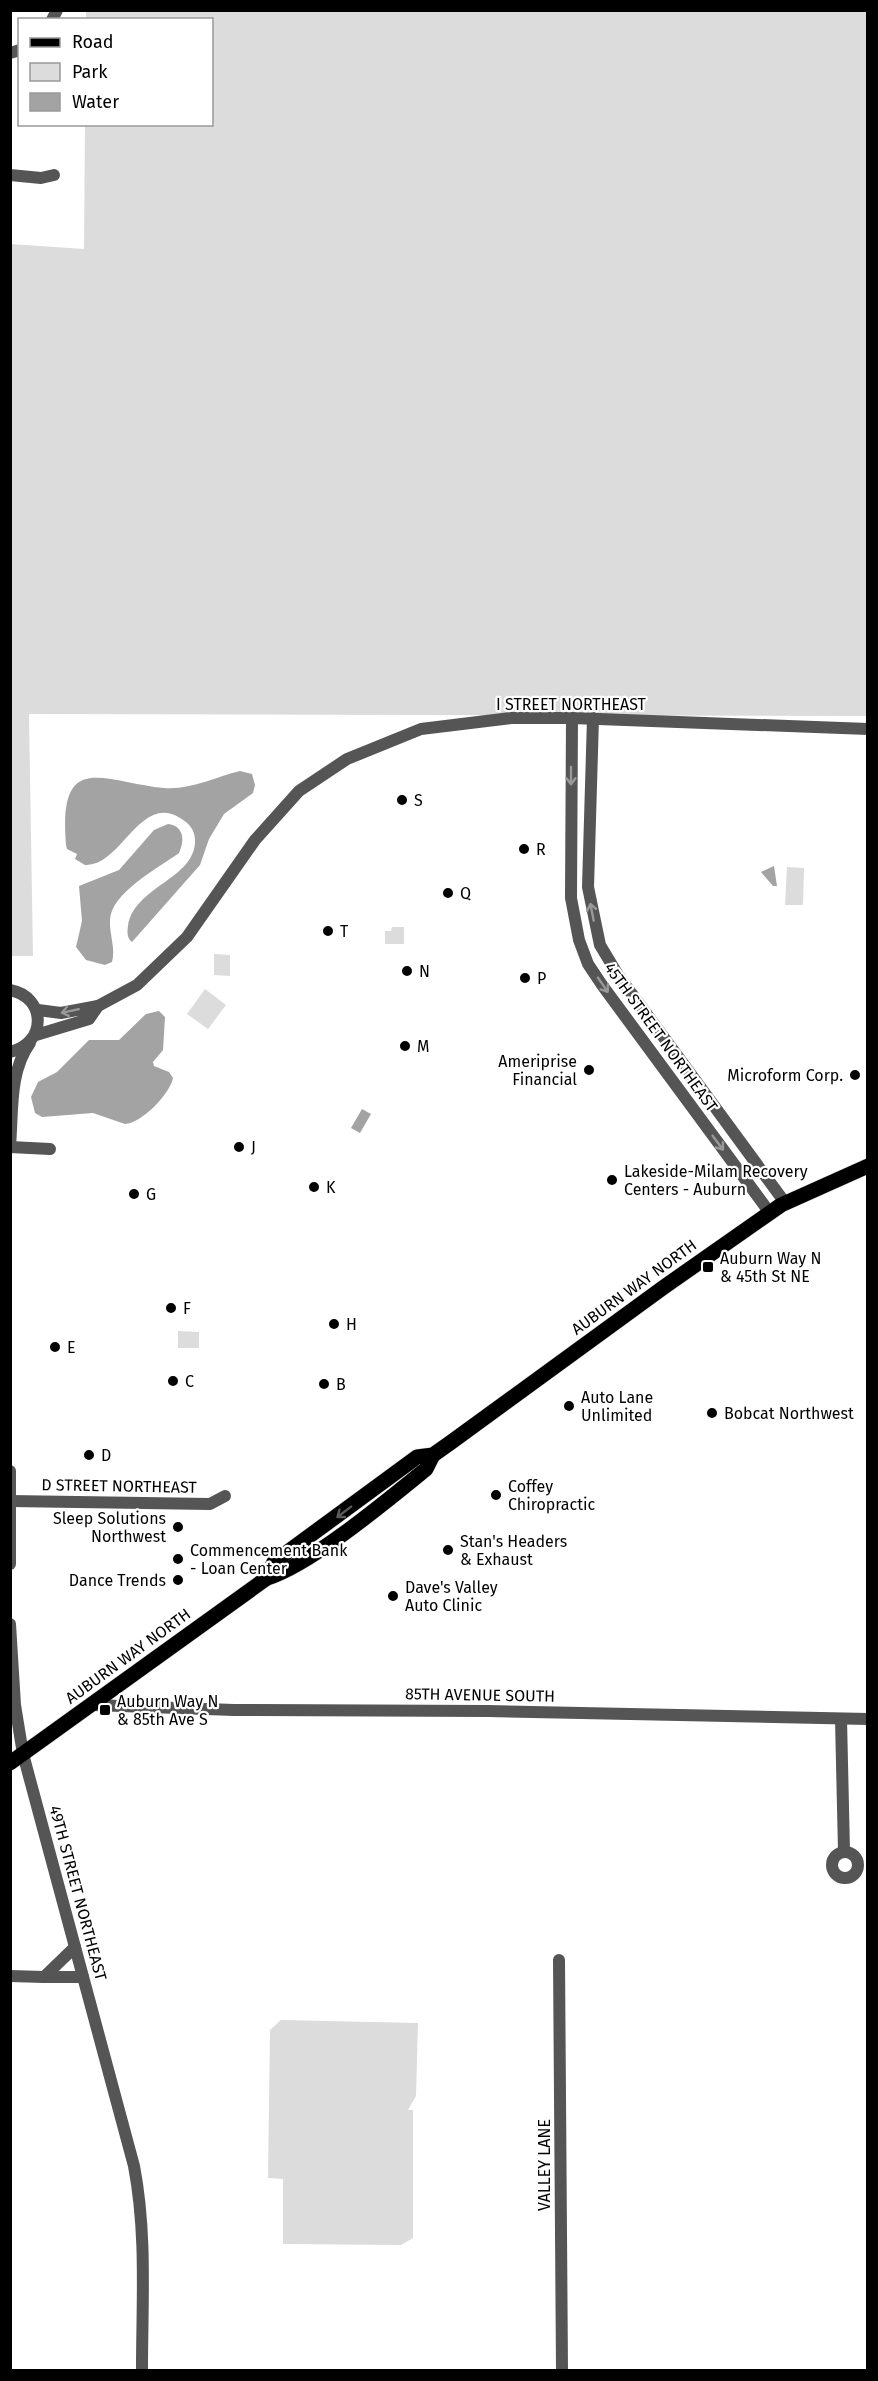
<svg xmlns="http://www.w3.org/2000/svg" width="878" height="2381" viewBox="0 0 878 2381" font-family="'Fira Sans',sans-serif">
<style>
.green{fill:#dcdcdc}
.water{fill:#a3a3a3}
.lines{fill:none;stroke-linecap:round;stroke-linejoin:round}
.major-casing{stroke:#dbdbdb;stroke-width:16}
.minor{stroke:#555;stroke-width:12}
.major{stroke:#000;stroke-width:15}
.oneway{stroke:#999}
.oneway2{stroke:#595959}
.poi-dot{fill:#000;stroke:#fff;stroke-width:2}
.labels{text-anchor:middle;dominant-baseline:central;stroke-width:4.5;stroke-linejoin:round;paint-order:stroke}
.street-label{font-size:16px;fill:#000;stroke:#fff}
.poi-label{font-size:16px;fill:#000;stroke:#fff;text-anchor:start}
</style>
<rect width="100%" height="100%" fill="#fff"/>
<g class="green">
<polygon points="86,11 867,11 867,716 29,714 33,956 11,956 10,244 84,249 85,125 212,124 212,20 86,19"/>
<polygon points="787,867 804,868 803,905 785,905"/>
<polygon points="392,927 404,927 404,944 385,944 385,931 391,931"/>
<polygon points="214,954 230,955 230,976 214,975"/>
<polygon points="205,989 226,1005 208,1029 187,1014"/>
<polygon points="178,1331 199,1332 199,1348 178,1348"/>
<polygon points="281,2020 418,2023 416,2096 408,2110 413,2110 413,2238 401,2245 283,2244 283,2179 268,2178 270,2030"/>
</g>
<g class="water">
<path d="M 240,771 L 252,774 L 255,785 L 253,793 L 224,814 L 209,839 L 200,865 L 132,942 C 127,938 127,933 128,926 C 134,886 197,879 195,839 C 194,829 189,823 180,818 C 140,793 121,867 85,865 L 75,859 L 77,854 L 67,849 L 66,845 C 58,749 103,782 164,788 C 191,790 215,777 240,771 Z"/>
<path d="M 168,824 C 184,826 185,840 179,853 C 158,868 111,893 110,920 C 109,933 116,949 112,962 L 105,965 L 86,960 L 76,947 L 82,921 L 79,886 L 119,870 L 154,830 Z"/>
<polygon points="774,866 777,886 773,886 761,872"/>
<path d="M 159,1011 L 165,1017 L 163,1050 L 153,1062 L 154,1066 L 169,1072 L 173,1078 C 170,1094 142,1123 125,1124 L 93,1113 L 42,1117 L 35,1113 L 31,1097 L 38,1082 L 57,1072 L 89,1040 L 119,1040 L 146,1014 Z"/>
<polygon points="362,1109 371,1114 360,1133 351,1128"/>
</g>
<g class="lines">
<defs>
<g id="major">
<polyline points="267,1578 274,1562 417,1457 433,1455 450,1443 664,1287 781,1205 868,1166"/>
<path d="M 10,1763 L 267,1578 C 310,1565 388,1500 426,1469 L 433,1455"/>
</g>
</defs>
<use href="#major" class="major-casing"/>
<g class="minor">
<polyline points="52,20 57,10"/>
<polyline points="10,53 20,50"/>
<polyline points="10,175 41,178 54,175"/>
<polyline points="572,718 571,898 579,940 588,964 602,985 770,1213"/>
<polyline points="593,718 588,887 600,945 618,975 786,1204"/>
<path d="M 10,990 C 47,997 47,1044 10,1052"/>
<polyline points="98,1006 137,985 187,937 255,840 299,791 347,759 421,729 511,718 572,718 868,729"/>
<polyline points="36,1035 89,1019 98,1006 61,1013 38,1010"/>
<path d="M 10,1146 C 13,1111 9,1072 30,1043"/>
<polyline points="10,1147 50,1149"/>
<polyline points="10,1471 10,1564"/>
<polyline points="10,1501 210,1504 225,1496"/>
<path d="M 10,1624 L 15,1705 L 23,1754 L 134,2166 C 147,2234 142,2302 142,2370"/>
<polyline points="93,1705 234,1710 488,1711 868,1719"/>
<polyline points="841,1719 844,1851"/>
<circle cx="845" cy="1865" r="13"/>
<polyline points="75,1947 44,1977 83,1977"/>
<polyline points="559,1960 562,2370"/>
<polyline points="10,1976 44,1977"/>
</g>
<use href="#major" class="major"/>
</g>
<defs><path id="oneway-shaft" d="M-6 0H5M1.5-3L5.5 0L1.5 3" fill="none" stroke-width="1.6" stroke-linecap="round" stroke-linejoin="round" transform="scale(1.5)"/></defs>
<g class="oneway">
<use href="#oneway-shaft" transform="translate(571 776) rotate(90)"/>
<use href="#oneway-shaft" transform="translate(592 912) rotate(-101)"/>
<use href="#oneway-shaft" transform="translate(603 985) rotate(55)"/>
<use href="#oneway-shaft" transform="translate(70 1011) rotate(168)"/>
<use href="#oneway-shaft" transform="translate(718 1143) rotate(53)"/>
</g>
<use class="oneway2" href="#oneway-shaft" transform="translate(344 1512) rotate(143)"/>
<g class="poi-dot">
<circle cx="402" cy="800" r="6"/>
<circle cx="524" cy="849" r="6"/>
<circle cx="448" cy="893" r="6"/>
<circle cx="328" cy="931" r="6"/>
<circle cx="407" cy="971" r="6"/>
<circle cx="525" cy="978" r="6"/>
<circle cx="405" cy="1046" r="6"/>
<circle cx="589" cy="1070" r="6"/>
<circle cx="855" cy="1075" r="6"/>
<circle cx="239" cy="1147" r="6"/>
<circle cx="612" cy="1180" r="6"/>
<circle cx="314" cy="1187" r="6"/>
<circle cx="134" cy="1194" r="6"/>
<rect x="702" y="1261" width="12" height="12" rx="3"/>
<circle cx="171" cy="1308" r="6"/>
<circle cx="334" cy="1324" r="6"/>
<circle cx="55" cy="1347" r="6"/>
<circle cx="173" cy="1381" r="6"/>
<circle cx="324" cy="1384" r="6"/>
<circle cx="569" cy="1406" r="6"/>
<circle cx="712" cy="1413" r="6"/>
<circle cx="89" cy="1455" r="6"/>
<circle cx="496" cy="1495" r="6"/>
<circle cx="178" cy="1527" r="6"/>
<circle cx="448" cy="1550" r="6"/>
<circle cx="178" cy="1559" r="6"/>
<circle cx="178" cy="1580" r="6"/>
<circle cx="393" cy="1596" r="6"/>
<rect x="99" y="1704" width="12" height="12" rx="3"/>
</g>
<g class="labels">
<g class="street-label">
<text x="571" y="704">I STREET NORTHEAST</text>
<text transform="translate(661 1037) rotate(54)">45TH STREET NORTHEAST</text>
<text transform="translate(634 1287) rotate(-36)">AUBURN WAY NORTH</text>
<text transform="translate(119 1486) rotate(1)">D STREET NORTHEAST</text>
<text transform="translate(128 1656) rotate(-36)">AUBURN WAY NORTH</text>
<text transform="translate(480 1695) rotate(1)">85TH AVENUE SOUTH</text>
<text transform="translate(78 1893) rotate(75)">49TH STREET NORTHEAST</text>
<text transform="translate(544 2165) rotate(-90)">VALLEY LANE</text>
</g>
<g class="poi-label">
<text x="414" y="800">S</text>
<text x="536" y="849">R</text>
<text x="460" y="893">Q</text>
<text x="340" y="931">T</text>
<text x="419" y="971">N</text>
<text x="537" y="978">P</text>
<text x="417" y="1046">M</text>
<text x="577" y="1061" text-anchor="end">Ameriprise<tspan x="577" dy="18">Financial</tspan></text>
<text x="843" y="1075" text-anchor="end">Microform Corp.</text>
<text x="251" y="1147">J</text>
<text x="624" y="1171">Lakeside-Milam Recovery<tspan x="624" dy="18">Centers - Auburn</tspan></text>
<text x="326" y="1187">K</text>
<text x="146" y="1194">G</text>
<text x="720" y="1258">Auburn Way N<tspan x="720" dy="18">&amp; 45th St NE</tspan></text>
<text x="183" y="1308">F</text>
<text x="346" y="1324">H</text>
<text x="67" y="1347">E</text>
<text x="185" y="1381">C</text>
<text x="336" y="1384">B</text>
<text x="581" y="1397">Auto Lane<tspan x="581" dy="18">Unlimited</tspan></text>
<text x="724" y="1413">Bobcat Northwest</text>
<text x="101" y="1455">D</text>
<text x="508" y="1486">Coffey<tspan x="508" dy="18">Chiropractic</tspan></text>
<text x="166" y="1518" text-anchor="end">Sleep Solutions<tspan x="166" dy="18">Northwest</tspan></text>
<text x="460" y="1541">Stan's Headers<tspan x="460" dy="18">&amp; Exhaust</tspan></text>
<text x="190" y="1550">Commencement Bank<tspan x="190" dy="18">- Loan Center</tspan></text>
<text x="166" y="1580" text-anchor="end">Dance Trends</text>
<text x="405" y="1587">Dave's Valley<tspan x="405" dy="18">Auto Clinic</tspan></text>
<text x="117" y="1701">Auburn Way N<tspan x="117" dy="18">&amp; 85th Ave S</tspan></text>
</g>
</g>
<rect width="878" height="2381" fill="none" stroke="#000000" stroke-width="24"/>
<rect x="18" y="18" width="195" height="108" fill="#ffffff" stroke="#999999" stroke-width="1.5"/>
<rect x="30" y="38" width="30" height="9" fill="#000000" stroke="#999999" stroke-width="1.5"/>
<text x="72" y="48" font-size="18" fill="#000000">Road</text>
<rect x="30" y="63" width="30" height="18" fill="#dcdcdc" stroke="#999999" stroke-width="1.5"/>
<text x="72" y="78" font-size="18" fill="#000000">Park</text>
<rect x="30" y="93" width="30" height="18" fill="#a3a3a3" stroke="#999999" stroke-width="1.5"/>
<text x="72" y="108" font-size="18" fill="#000000">Water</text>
</svg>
